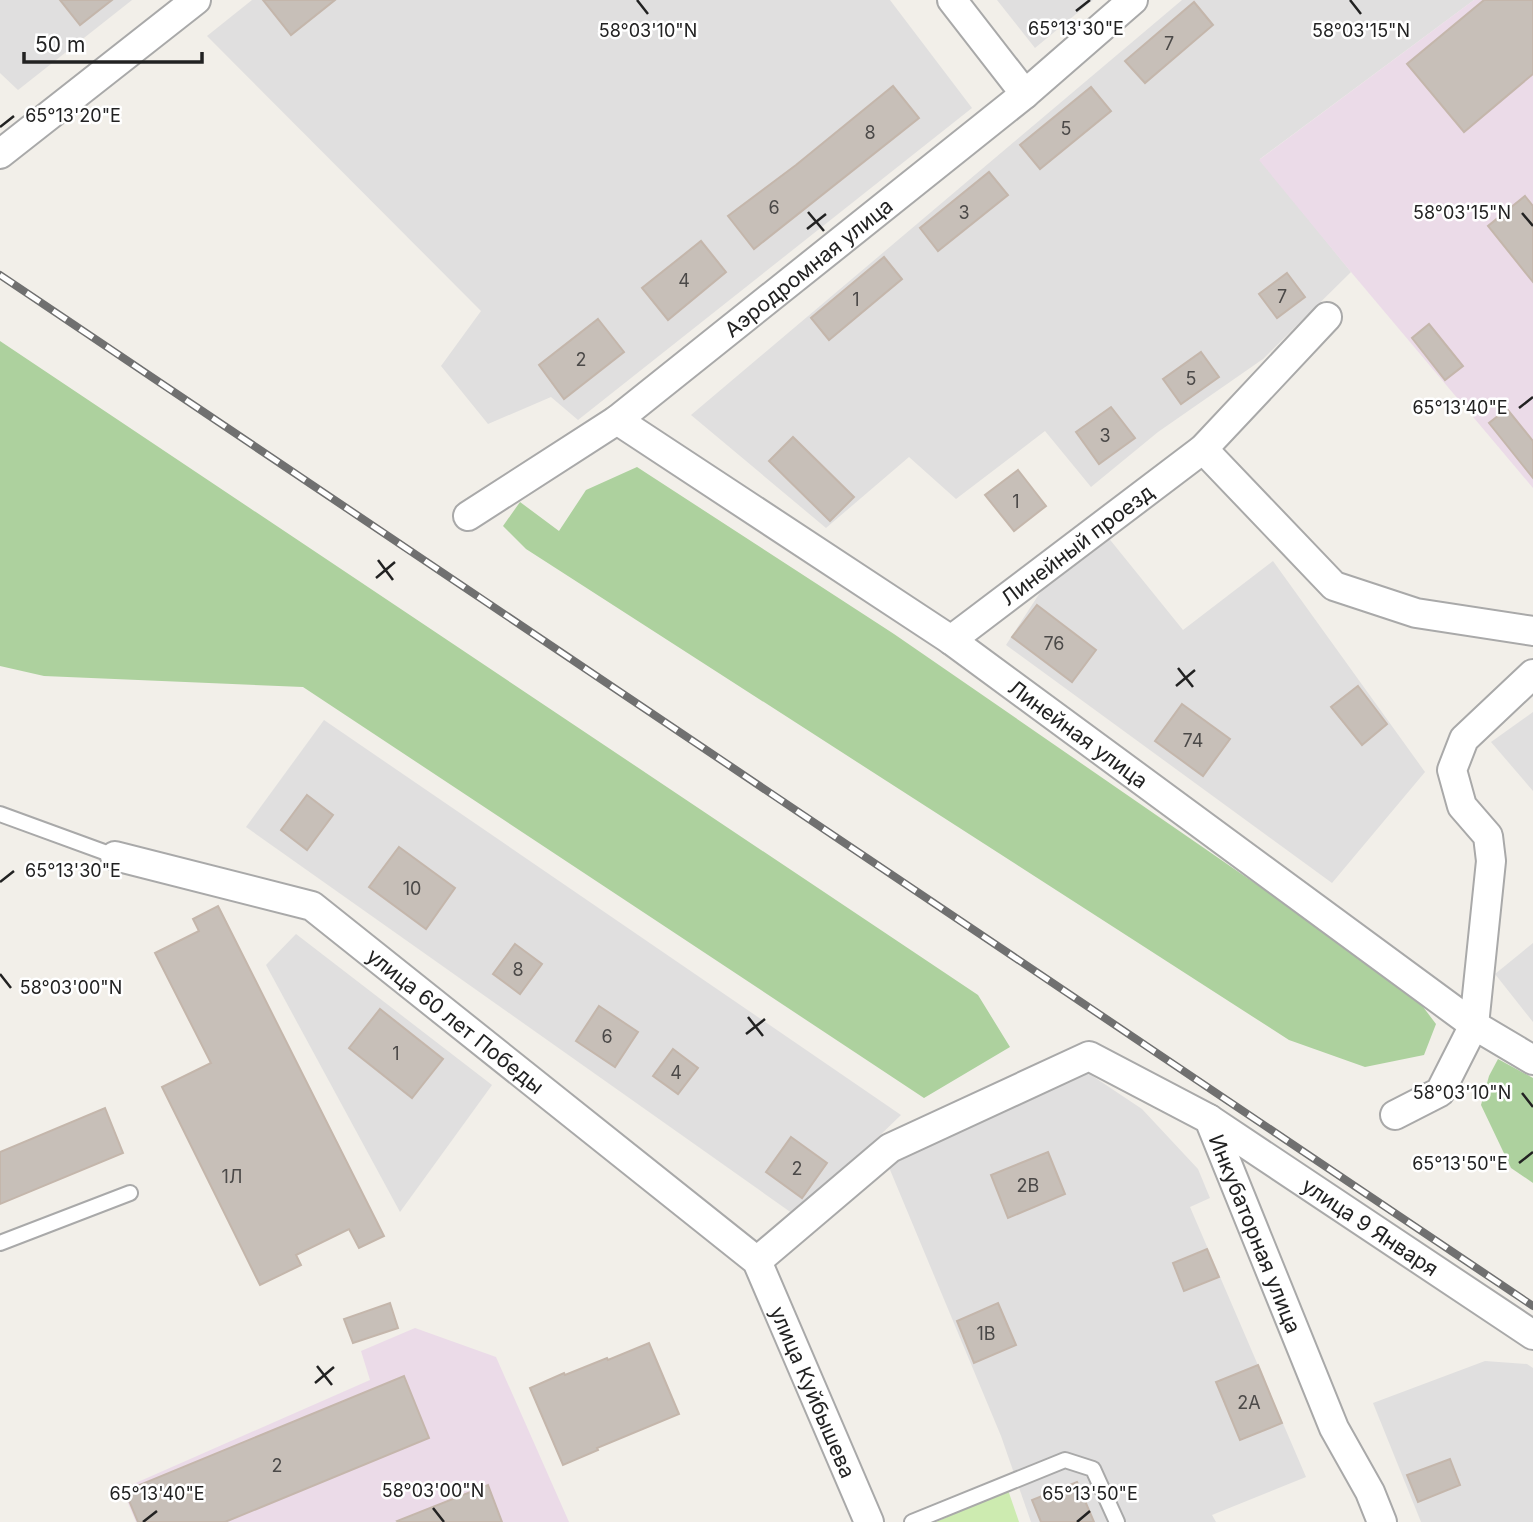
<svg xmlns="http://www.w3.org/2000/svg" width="1533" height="1522" viewBox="0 0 1533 1522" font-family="Inter,sans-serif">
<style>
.residential{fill:#e0dfdf}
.industrial{fill:#ebdbe8}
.grass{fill:#cdebb0}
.forest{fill:#add19e}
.building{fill:#c7bfb8;stroke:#c4b6ab;stroke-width:2}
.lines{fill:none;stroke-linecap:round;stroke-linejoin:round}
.service-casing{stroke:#a9a9a9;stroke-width:18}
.minor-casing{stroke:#a9a9a9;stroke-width:32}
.service{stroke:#fff;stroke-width:14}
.minor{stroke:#fff;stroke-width:28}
.rail-casing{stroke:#707070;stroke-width:8}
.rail{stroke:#fff;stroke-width:5;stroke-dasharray:16;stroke-linecap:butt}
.ticks{fill:none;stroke:#222;stroke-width:2.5}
.labels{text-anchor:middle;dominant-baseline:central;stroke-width:5;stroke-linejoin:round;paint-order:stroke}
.number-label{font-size:18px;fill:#4b4948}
.street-label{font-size:21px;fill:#222;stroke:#fff}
.ticks-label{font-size:18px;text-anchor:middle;fill:#222;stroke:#fff;stroke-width:5;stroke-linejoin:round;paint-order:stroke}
</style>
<rect width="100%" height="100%" fill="#f2efe9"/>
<g class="residential">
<polygon points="0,0 132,0 18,90 0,73"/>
<polygon points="252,0 890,0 972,108 578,420 551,397 488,424 441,366 481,311 207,36"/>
<polygon points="997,0 1093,0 1035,48"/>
<polygon points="1182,0 1474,0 1260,159 1351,272 1263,359 1158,432 1091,487 1045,431 956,499 909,457 826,528 691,415"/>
<polygon points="1107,536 1183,630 1273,561 1425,772 1332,883 1006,645 1043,588"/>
<polygon points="1533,712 1533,791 1491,742"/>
<polygon points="324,720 901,1115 796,1216 246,827"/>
<polygon points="296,934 492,1085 400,1212 266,965"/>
<polygon points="1533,943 1533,1022 1495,974"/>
<polygon points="1088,1073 1142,1109 1198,1169 1210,1198 1190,1207 1306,1477 1212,1515 1216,1522 1031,1522 1001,1436 888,1165"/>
<polygon points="1485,1361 1527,1364 1533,1368 1533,1522 1421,1522 1373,1403"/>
</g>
<g class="industrial">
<polygon points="1474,0 1533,0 1533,488 1351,272 1259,160"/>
<polygon points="415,1328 496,1357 569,1522 136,1522 122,1489 370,1380 361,1351"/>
</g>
<polygon class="grass" points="1008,1490 1019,1522 936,1522"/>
<g class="forest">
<polygon points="0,341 978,995 1010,1047 924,1098 303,687 44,676 0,666"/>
<polygon points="637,467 894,634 1411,991 1436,1024 1424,1055 1365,1067 1289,1040 526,549 503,526 520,502 559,531 586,490"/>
<polygon points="1498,1059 1533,1078 1533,1183 1511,1168 1481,1105 1489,1076"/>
</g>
<g class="building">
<polygon points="60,0 112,0 80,25"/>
<polygon points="263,0 335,0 291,35"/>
<polygon points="1484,0 1533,0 1533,74 1464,132 1407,64"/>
<polygon points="1194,2 1213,25 1145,83 1125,61"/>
<polygon points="893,86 919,118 754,249 728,216 796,165"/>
<polygon points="1091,87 1111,111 1040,169 1020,145"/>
<polygon points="989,172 1008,195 938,251 920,228"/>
<polygon points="1525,196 1533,206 1533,282 1488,226"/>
<polygon points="701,241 726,272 668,320 642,288"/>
<polygon points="884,257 902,279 829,340 811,318"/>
<polygon points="1287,273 1305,297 1277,318 1259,294"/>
<polygon points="598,319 624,352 564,399 539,365"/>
<polygon points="1429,324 1463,366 1445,380 1412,338"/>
<polygon points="1201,352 1219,377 1181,404 1163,379"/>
<polygon points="1111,407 1135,438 1099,464 1076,432"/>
<polygon points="1507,409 1533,441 1533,478 1489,423"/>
<polygon points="793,437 854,497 830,521 769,461"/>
<polygon points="1018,470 1046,506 1014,531 985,495"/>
<polygon points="1037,605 1096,650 1072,682 1012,637"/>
<polygon points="1358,686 1387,724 1362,745 1331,707"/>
<polygon points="1182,704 1230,739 1203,776 1155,741"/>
<polygon points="307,795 333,815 307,850 281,830"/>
<polygon points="399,847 455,888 426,929 369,887"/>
<polygon points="218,906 384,1236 359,1248 349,1229 296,1255 301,1265 260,1285 162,1087 211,1063 155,953 199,931 193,919"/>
<polygon points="515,944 542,964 520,994 493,974"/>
<polygon points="599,1006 638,1032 615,1067 576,1041"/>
<polygon points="380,1009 443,1059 412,1098 349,1048"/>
<polygon points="673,1049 698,1068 678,1094 653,1076"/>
<polygon points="105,1108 123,1153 0,1204 0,1152"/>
<polygon points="791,1137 827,1163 802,1198 766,1172"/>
<polygon points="1048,1152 1065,1194 1008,1218 991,1175"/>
<polygon points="1207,1249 1219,1277 1184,1291 1173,1263"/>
<polygon points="390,1303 398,1328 353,1343 344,1319"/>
<polygon points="998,1303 1016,1345 974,1363 957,1321"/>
<polygon points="649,1343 679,1414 597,1448 598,1450 563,1465 530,1388 564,1373 565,1375 607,1358 608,1360"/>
<polygon points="1258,1365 1282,1423 1240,1440 1216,1382"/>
<polygon points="404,1376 429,1438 225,1522 138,1522 125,1491"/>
<polygon points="1450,1459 1460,1485 1418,1502 1407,1475"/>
<polygon points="1077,1482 1094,1522 1041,1522 1032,1500"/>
<polygon points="488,1485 502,1522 398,1522 397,1521"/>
</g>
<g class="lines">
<defs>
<g id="service">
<polyline points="0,814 115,856"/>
<polyline points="0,1243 130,1193"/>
<polyline points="912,1522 1065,1460 1093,1469 1117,1522"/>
</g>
<g id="minor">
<polyline points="952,0 1025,94"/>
<polyline points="0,154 196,0"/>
<path id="s1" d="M 617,420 L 951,640 L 1474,1025 L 1533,1060"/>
<polyline points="1203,449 1334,586 1416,613 1533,631"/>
<path id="s2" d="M 468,516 L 617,420 L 1025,94 L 1133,0"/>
<path id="s3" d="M 951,640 L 1203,449 L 1327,317"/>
<path id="s4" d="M 115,856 L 312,906 L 757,1261 L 869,1522"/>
<polyline points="1395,1115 1440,1092 1474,1025 1491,861 1488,836 1462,806 1452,770 1464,739 1533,674"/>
<path id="s5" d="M 1209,1119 L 1533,1335"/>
<path id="s6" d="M 757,1261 L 890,1148 L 1089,1056 L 1209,1119 L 1334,1428 L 1370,1492 L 1382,1522"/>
</g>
</defs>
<use href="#service" class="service-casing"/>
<use href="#minor" class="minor-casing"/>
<use href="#service" class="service"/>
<use href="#minor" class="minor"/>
<defs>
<polyline id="rail" points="0,275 1533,1306"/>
</defs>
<use href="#rail" class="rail-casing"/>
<use href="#rail" class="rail"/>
</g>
<path class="ticks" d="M 637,0 L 648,14M 1350,0 L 1361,14M 1076,11 L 1090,0M 0,127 L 14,116M 808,212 L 824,231M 1522,213 L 1533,226M 807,229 L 826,214M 1519,408 L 1533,397M 378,560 L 393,580M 376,578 L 395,562M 1178,668 L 1193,687M 1176,686 L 1195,670M 0,882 L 14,871M 0,974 L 11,988M 748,1017 L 763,1036M 746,1034 L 765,1019M 1522,1093 L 1533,1107M 1519,1163 L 1533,1152M 317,1366 L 332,1385M 315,1383 L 334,1367M 433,1508 L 444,1522M 143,1522 L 157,1511M 1077,1522 L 1090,1511"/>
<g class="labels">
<g class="number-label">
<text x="1169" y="43">7</text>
<text x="1066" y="128">5</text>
<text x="870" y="132">8</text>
<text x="774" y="207">6</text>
<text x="964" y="212">3</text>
<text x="684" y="280">4</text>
<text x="1282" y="296">7</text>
<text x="856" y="299">1</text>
<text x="581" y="359">2</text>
<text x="1191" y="378">5</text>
<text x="1105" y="435">3</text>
<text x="1016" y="501">1</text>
<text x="1054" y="643">76</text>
<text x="1193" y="740">74</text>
<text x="412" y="888">10</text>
<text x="518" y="969">8</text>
<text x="607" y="1036">6</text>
<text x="396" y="1053">1</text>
<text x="676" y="1072">4</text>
<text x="797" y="1168">2</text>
<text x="232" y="1176">1Л</text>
<text x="1028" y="1185">2В</text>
<text x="986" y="1333">1В</text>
<text x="1249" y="1402">2А</text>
<text x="277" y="1465">2</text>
</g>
<g class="street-label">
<text stroke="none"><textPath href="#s2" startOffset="422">Аэродромная улица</textPath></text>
<text stroke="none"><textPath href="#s3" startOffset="158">Линейный проезд</textPath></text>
<text stroke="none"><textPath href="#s1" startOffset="558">Линейная улица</textPath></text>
<text stroke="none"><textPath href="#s4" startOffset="387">улица 60 лет Победы</textPath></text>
<text stroke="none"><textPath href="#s5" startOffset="194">улица 9 Января</textPath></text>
<text stroke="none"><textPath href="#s6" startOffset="653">Инкубаторная улица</textPath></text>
<text stroke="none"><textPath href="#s4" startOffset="915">улица Куйбышева</textPath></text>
</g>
</g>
<g class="ticks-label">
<text x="1076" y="35">65°13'30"E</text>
<text x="648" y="37">58°03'10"N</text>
<text x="1361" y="37">58°03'15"N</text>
<text x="73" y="122">65°13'20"E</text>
<text x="1462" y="219">58°03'15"N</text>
<text x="1460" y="414">65°13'40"E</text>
<text x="73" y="877">65°13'30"E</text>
<text x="71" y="994">58°03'00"N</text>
<text x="1462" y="1099">58°03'10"N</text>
<text x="1460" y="1170">65°13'50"E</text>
<text x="433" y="1497">58°03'00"N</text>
<text x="157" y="1500">65°13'40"E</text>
<text x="1090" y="1500">65°13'50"E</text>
</g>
<path d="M24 52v10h178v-10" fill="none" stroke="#222222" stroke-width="3.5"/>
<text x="35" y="52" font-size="21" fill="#222222" stroke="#ffffff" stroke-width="5" paint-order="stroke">50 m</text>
</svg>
